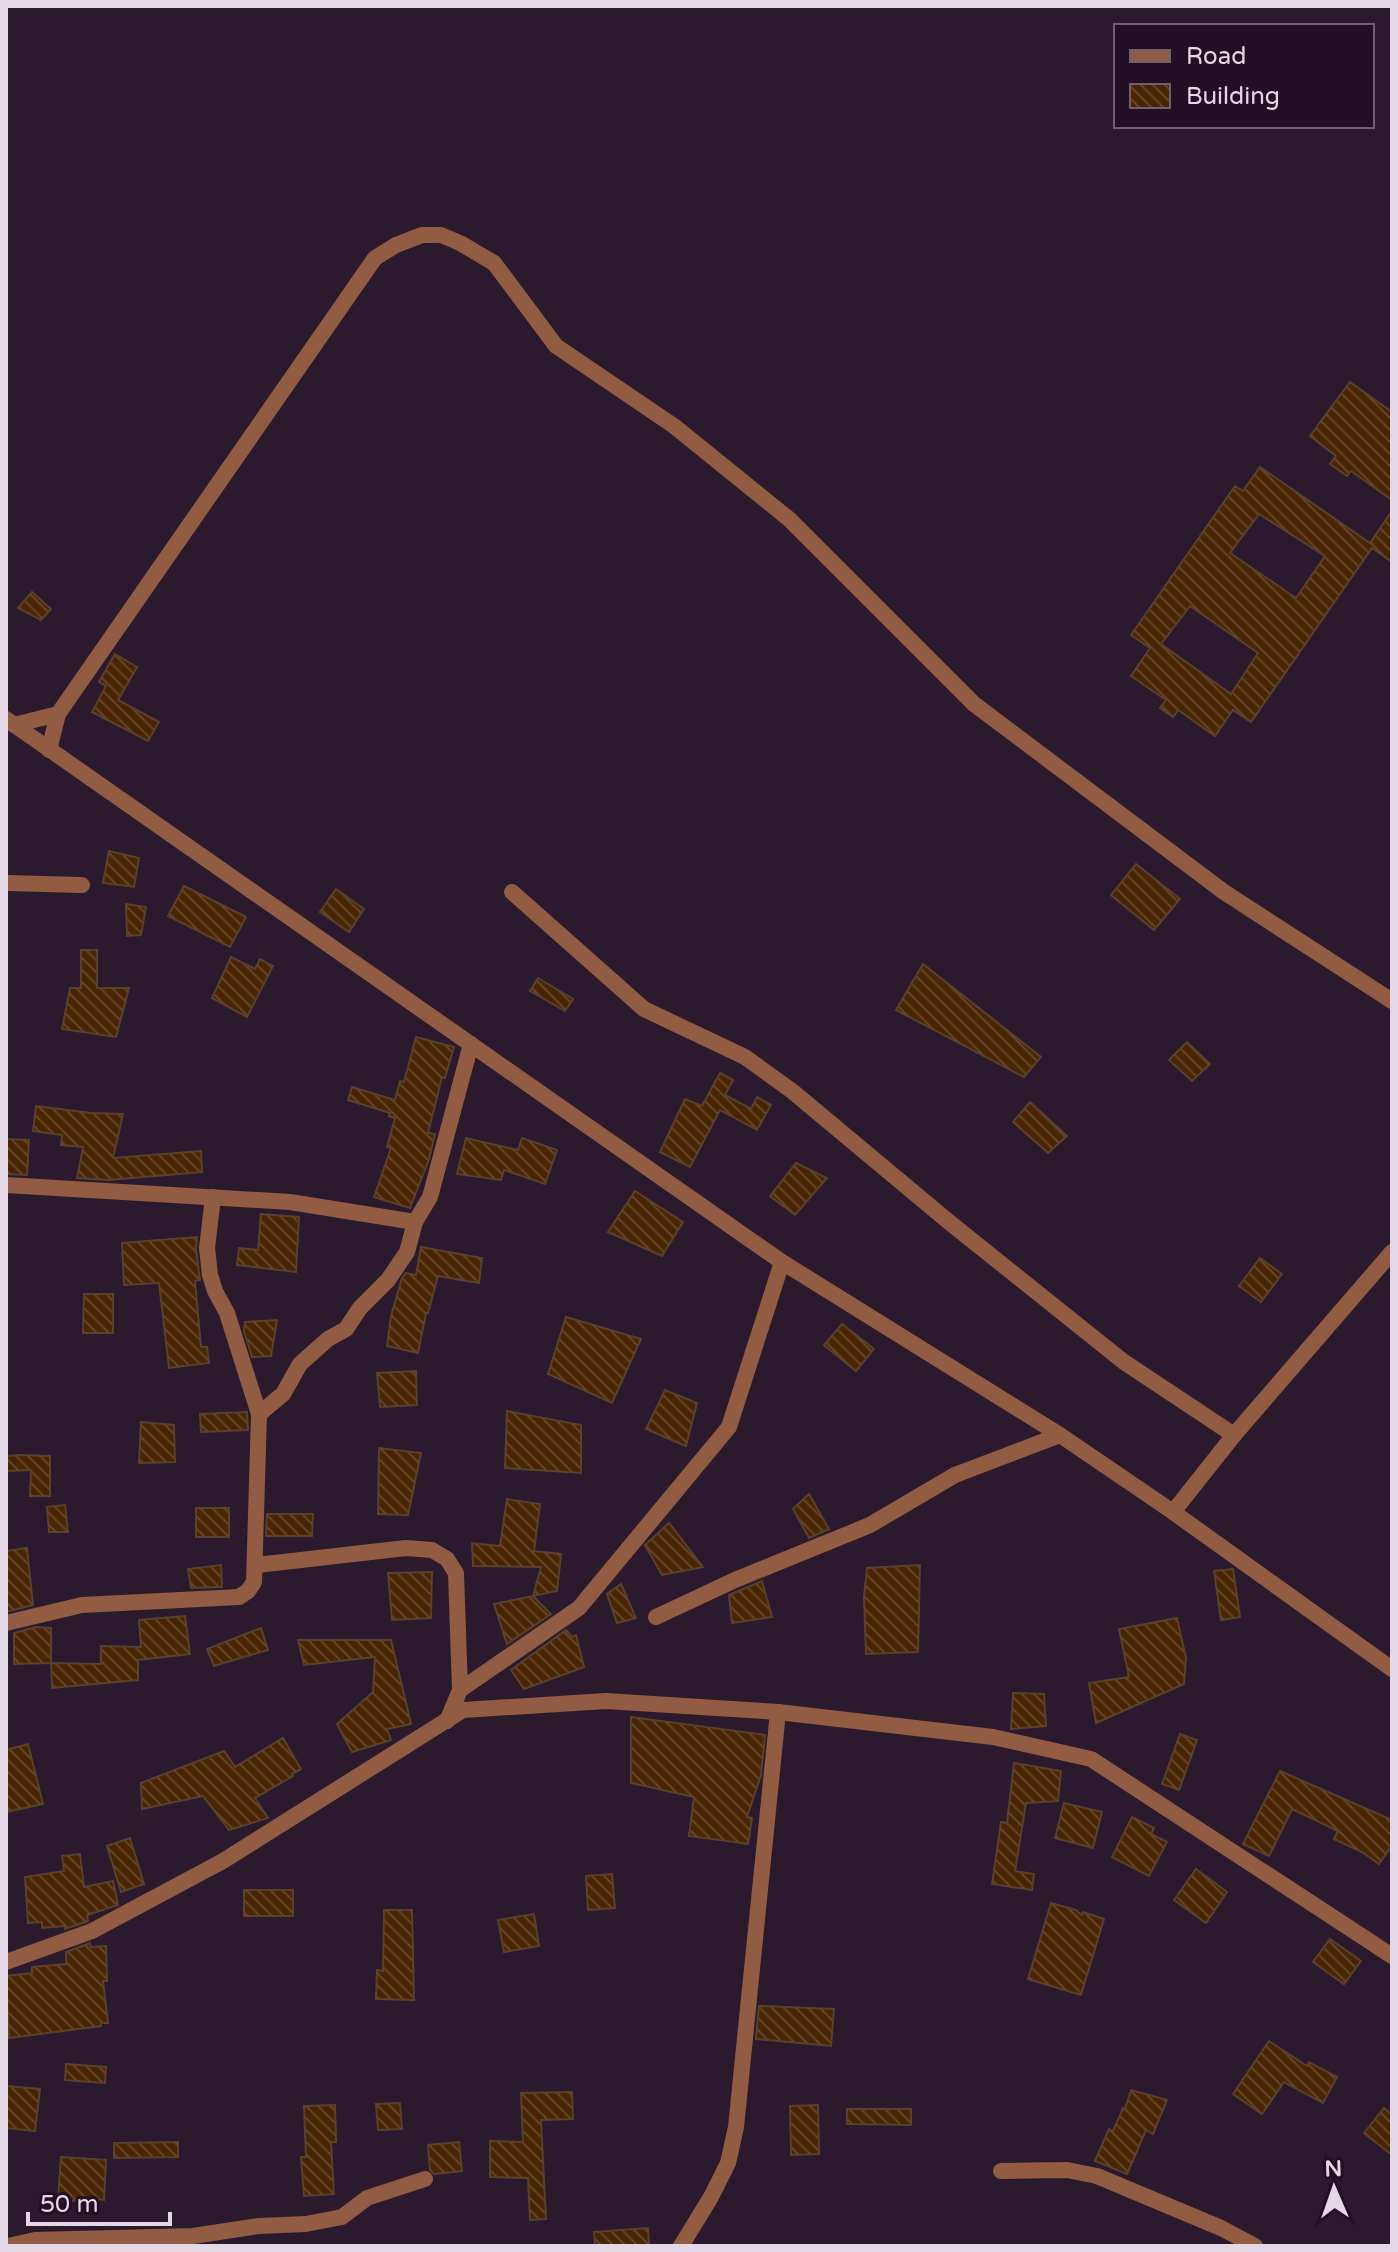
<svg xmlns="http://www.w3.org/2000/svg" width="1398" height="2252" viewBox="0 0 1398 2252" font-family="'Varela Round',sans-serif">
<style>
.building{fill:url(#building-back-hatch);stroke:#5a412d;stroke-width:2;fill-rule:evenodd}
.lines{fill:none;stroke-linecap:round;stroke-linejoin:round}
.minor{stroke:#915c41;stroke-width:16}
</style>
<defs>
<pattern id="building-back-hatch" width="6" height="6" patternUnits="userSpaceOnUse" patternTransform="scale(2)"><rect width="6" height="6" fill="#492501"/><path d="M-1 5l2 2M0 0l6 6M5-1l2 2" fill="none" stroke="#634426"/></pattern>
</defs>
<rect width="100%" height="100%" fill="#2b192e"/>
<g class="building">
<polygon points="1350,382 1392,412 1392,500 1351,471 1347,476 1330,464 1336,456 1310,436"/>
<path d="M 1260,467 L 1370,543 L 1392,511 L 1392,562 L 1372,548 L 1251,722 L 1233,710 L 1215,736 L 1178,710 L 1173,717 L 1160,708 L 1166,700 L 1131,676 L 1150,648 L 1131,635 L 1235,486 L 1243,491 ZM 1259,514 L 1325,556 L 1296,598 L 1230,553 ZM 1190,606 L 1258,653 L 1231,694 L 1161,644 Z"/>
<polygon points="32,592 51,609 41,620 18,608"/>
<polygon points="115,654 137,667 118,700 159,722 148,741 92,712 106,686 99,682"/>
<polygon points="109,851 139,858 134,887 103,883"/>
<polygon points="1136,864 1180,899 1154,930 1111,895"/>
<polygon points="184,886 246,917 230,947 168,916"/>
<polygon points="336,889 364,909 349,932 320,912"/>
<polygon points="126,904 146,907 141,935 127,936"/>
<polygon points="81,950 97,950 97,988 129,988 116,1037 62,1029 70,988 81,988"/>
<polygon points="231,957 255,969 260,959 273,966 247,1017 212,998"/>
<polygon points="923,964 1041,1057 1024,1077 896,1010"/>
<polygon points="538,978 573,999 565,1011 530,991"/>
<polygon points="416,1037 454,1047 445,1078 442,1077 428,1133 435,1134 429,1159 410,1208 374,1197 391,1148 387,1147 395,1118 389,1116 390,1113 348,1100 352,1087 395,1100 400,1081 404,1082"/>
<polygon points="1187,1042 1210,1064 1192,1081 1169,1060"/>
<polygon points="720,1073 733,1080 725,1095 751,1109 757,1097 771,1105 757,1130 720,1110 690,1167 660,1152 685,1099 702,1106"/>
<polygon points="1030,1102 1067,1136 1048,1153 1013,1122"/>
<polygon points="36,1106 91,1113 123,1114 113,1158 201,1151 202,1172 108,1180 77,1178 83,1147 61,1145 62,1135 33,1131"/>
<polygon points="466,1138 518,1150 522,1138 557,1150 545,1184 504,1170 501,1180 457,1174"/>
<polygon points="6,1139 29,1140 27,1175 6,1174"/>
<polygon points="796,1163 827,1178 795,1215 770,1196"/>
<polygon points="635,1191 683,1222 662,1256 608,1232"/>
<polygon points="261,1214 299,1217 296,1272 237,1265 239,1248 258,1250"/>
<polygon points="197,1237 196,1249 200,1280 195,1281 201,1347 207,1347 209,1363 169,1368 159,1283 124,1285 122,1243"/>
<polygon points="421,1247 482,1258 479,1283 438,1276 428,1313 426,1313 418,1353 387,1346 391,1316 402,1278 406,1273 416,1275"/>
<polygon points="1260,1258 1282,1274 1261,1302 1239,1286"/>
<polygon points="84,1294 113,1294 113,1333 83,1333"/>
<polygon points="566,1317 641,1339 612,1403 548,1374"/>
<polygon points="277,1320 271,1356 252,1357 244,1331 245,1322"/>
<polygon points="842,1324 874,1349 856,1371 824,1345"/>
<polygon points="416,1371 417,1405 380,1407 377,1373"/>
<polygon points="665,1390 697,1403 686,1446 646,1429"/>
<polygon points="507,1411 581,1425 581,1473 505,1468"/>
<polygon points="247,1412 248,1430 201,1432 200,1414"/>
<polygon points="141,1422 174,1425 175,1462 139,1463"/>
<polygon points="379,1448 421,1453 408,1515 378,1514"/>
<polygon points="20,1455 50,1456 50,1496 30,1496 31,1470 6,1471 6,1456"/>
<polygon points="809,1494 829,1529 809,1538 793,1509"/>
<polygon points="507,1499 540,1504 534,1551 561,1554 557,1591 533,1596 541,1567 473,1566 472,1543 500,1546"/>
<polygon points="65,1505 68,1532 49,1532 47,1507"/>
<rect x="196" y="1508" width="33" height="29"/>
<polygon points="267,1514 313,1514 312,1536 266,1536"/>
<polygon points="669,1523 703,1567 662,1575 645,1545"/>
<polygon points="27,1548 33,1605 6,1612 6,1551"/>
<polygon points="221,1565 222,1587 191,1588 188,1569"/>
<polygon points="920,1565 918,1652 866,1654 864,1597 867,1568"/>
<polygon points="1233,1569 1240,1617 1221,1620 1214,1571"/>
<polygon points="432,1572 431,1618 392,1620 388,1573"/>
<polygon points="762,1581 772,1617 732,1623 729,1595"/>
<polygon points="621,1584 636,1618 617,1623 607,1594"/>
<polygon points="533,1596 551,1614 507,1644 494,1604"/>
<polygon points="185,1616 190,1654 138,1660 138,1680 52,1688 51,1663 101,1664 101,1646 141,1647 139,1620"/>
<polygon points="1177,1618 1186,1658 1184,1684 1096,1723 1089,1683 1129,1677 1119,1629"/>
<polygon points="36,1627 51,1628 51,1663 14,1664 14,1633"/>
<polygon points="261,1628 268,1650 214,1666 207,1649"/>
<polygon points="566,1630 572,1637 576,1635 584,1667 524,1689 511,1670"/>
<polygon points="298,1640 391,1640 411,1724 387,1729 391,1740 352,1752 337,1724 373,1692 375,1657 304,1665"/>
<polygon points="1013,1693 1044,1694 1046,1726 1011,1729"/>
<polygon points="631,1717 765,1735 761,1775 747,1817 752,1818 748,1844 689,1836 694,1797 631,1783"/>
<polygon points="1180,1734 1197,1740 1179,1790 1162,1784"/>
<polygon points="283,1738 301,1769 292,1774 293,1776 255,1798 268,1818 229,1830 203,1796 142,1809 141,1783 224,1751 235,1767"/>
<polygon points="28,1744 43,1804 6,1812 6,1750"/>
<polygon points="1014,1763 1061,1771 1058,1801 1026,1803 1015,1871 1034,1874 1032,1890 992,1884 1001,1822 1007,1823"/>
<polygon points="1280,1771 1392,1820 1392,1845 1379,1864 1362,1852 1334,1839 1338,1831 1292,1809 1269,1856 1243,1844"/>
<polygon points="1064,1803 1102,1812 1093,1848 1055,1838"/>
<polygon points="1132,1817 1154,1828 1151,1834 1167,1842 1149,1876 1112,1857"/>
<polygon points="130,1838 144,1884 121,1892 107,1846"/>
<polygon points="80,1854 84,1887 113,1881 118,1905 87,1915 88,1921 65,1929 65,1926 42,1928 42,1922 28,1923 25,1877 64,1871 62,1856"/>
<polygon points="1196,1869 1227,1892 1206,1923 1174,1900"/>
<polygon points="612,1874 615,1908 588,1910 586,1876"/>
<rect x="244" y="1890" width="49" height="26"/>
<polygon points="1051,1903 1076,1910 1082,1915 1083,1912 1104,1919 1081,1995 1028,1979"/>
<polygon points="384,1910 412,1910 414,2000 376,1999 377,1970 383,1971"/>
<polygon points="534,1914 539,1946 504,1952 498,1920"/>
<polygon points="1330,1939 1361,1961 1344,1984 1313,1962"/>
<polygon points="90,1943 91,1947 106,1946 107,1981 103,1981 108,2023 101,2023 101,2026 9,2038 6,1976 32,1973 32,1967 66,1964 66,1952"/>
<polygon points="759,2006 834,2009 831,2046 756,2039"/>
<polygon points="1269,2041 1307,2066 1309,2062 1337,2077 1323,2103 1284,2082 1262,2114 1233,2094"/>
<polygon points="66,2064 106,2067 105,2083 65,2080"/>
<polygon points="6,2086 40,2089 35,2131 6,2128"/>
<polygon points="1131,2090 1167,2100 1153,2134 1146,2130 1127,2174 1095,2161 1109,2129 1113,2131 1123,2108 1125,2109"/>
<polygon points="572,2092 573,2119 541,2120 546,2219 530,2220 528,2178 490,2177 490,2141 523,2142 521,2093"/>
<polygon points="400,2103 402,2129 378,2130 376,2104"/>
<polygon points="335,2105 336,2142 331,2142 334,2194 304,2196 301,2157 306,2157 304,2106"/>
<polygon points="818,2105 819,2154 791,2155 790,2106"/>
<polygon points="1384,2108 1392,2115 1392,2155 1364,2133"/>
<polygon points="847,2109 911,2109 911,2125 847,2124"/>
<polygon points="178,2142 178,2157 114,2158 114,2143"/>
<polygon points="459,2142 462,2171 434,2174 430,2170 428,2145"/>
<polygon points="61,2157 106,2160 104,2200 93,2199 92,2212 77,2211 78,2201 58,2200"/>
<polygon points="648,2228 649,2246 595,2246 594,2232"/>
</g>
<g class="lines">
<g class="minor">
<polyline points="6,719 782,1262 1060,1435 1173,1512 1392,1669"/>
<polyline points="14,725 58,714"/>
<polyline points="49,750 58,714 375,258 396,245 422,235 441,235 460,243 494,263 556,346 674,426 789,519 974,704 1224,892 1392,1001"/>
<polyline points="6,883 82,885"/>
<polyline points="512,892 644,1009 745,1057 792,1091 949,1222 1124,1362 1234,1435"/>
<polyline points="6,1185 290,1202 415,1222 430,1197 471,1044"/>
<polyline points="259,1414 283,1394 300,1364 328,1339 346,1329 360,1308 388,1280 407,1252 415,1222"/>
<polyline points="1173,1512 1234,1435 1392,1252"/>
<polyline points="257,1565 406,1548 432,1550 447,1559 456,1573 460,1690"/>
<polyline points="656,1617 735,1580 870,1525 955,1475 1060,1435"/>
<polyline points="6,1623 82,1605 239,1597 248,1591 254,1582 259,1414 227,1313 215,1291 210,1275 207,1248 213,1197"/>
<polyline points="447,1721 460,1690 579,1608 729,1427 782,1262"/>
<polyline points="6,1962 92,1931 223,1861 463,1710 606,1701 778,1712 993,1737 1091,1759 1392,1956"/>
<polyline points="1001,2171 1067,2170 1097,2176 1221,2228 1255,2246"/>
<polyline points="8,2246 35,2240 193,2236 259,2226 306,2224 342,2217 367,2198 425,2179"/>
<polyline points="681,2246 711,2197 728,2163 736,2127 778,1712"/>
</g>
</g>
<rect width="1398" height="2252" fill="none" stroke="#e5d8e6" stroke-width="16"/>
<rect x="1114" y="24" width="260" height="104" fill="#220f24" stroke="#705f72" stroke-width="2"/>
<rect x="1130" y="50" width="40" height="12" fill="#915c41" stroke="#705f72" stroke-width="2"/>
<text x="1186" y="64" font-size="24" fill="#e5d8e6">Road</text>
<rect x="1130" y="84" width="40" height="24" fill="url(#building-back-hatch)" stroke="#705f72" stroke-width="2"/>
<text x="1186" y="104" font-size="24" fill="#e5d8e6">Building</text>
<g transform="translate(1334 2188) rotate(358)" stroke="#220f24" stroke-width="6" paint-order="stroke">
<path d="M0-6L14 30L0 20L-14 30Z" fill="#e5d8e6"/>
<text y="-12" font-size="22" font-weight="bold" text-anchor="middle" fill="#e5d8e6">N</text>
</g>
<path d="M28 2212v12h142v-12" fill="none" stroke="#e5d8e6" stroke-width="4"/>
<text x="40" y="2212" font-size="24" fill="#e5d8e6" stroke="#220f24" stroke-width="6" paint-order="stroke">50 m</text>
</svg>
